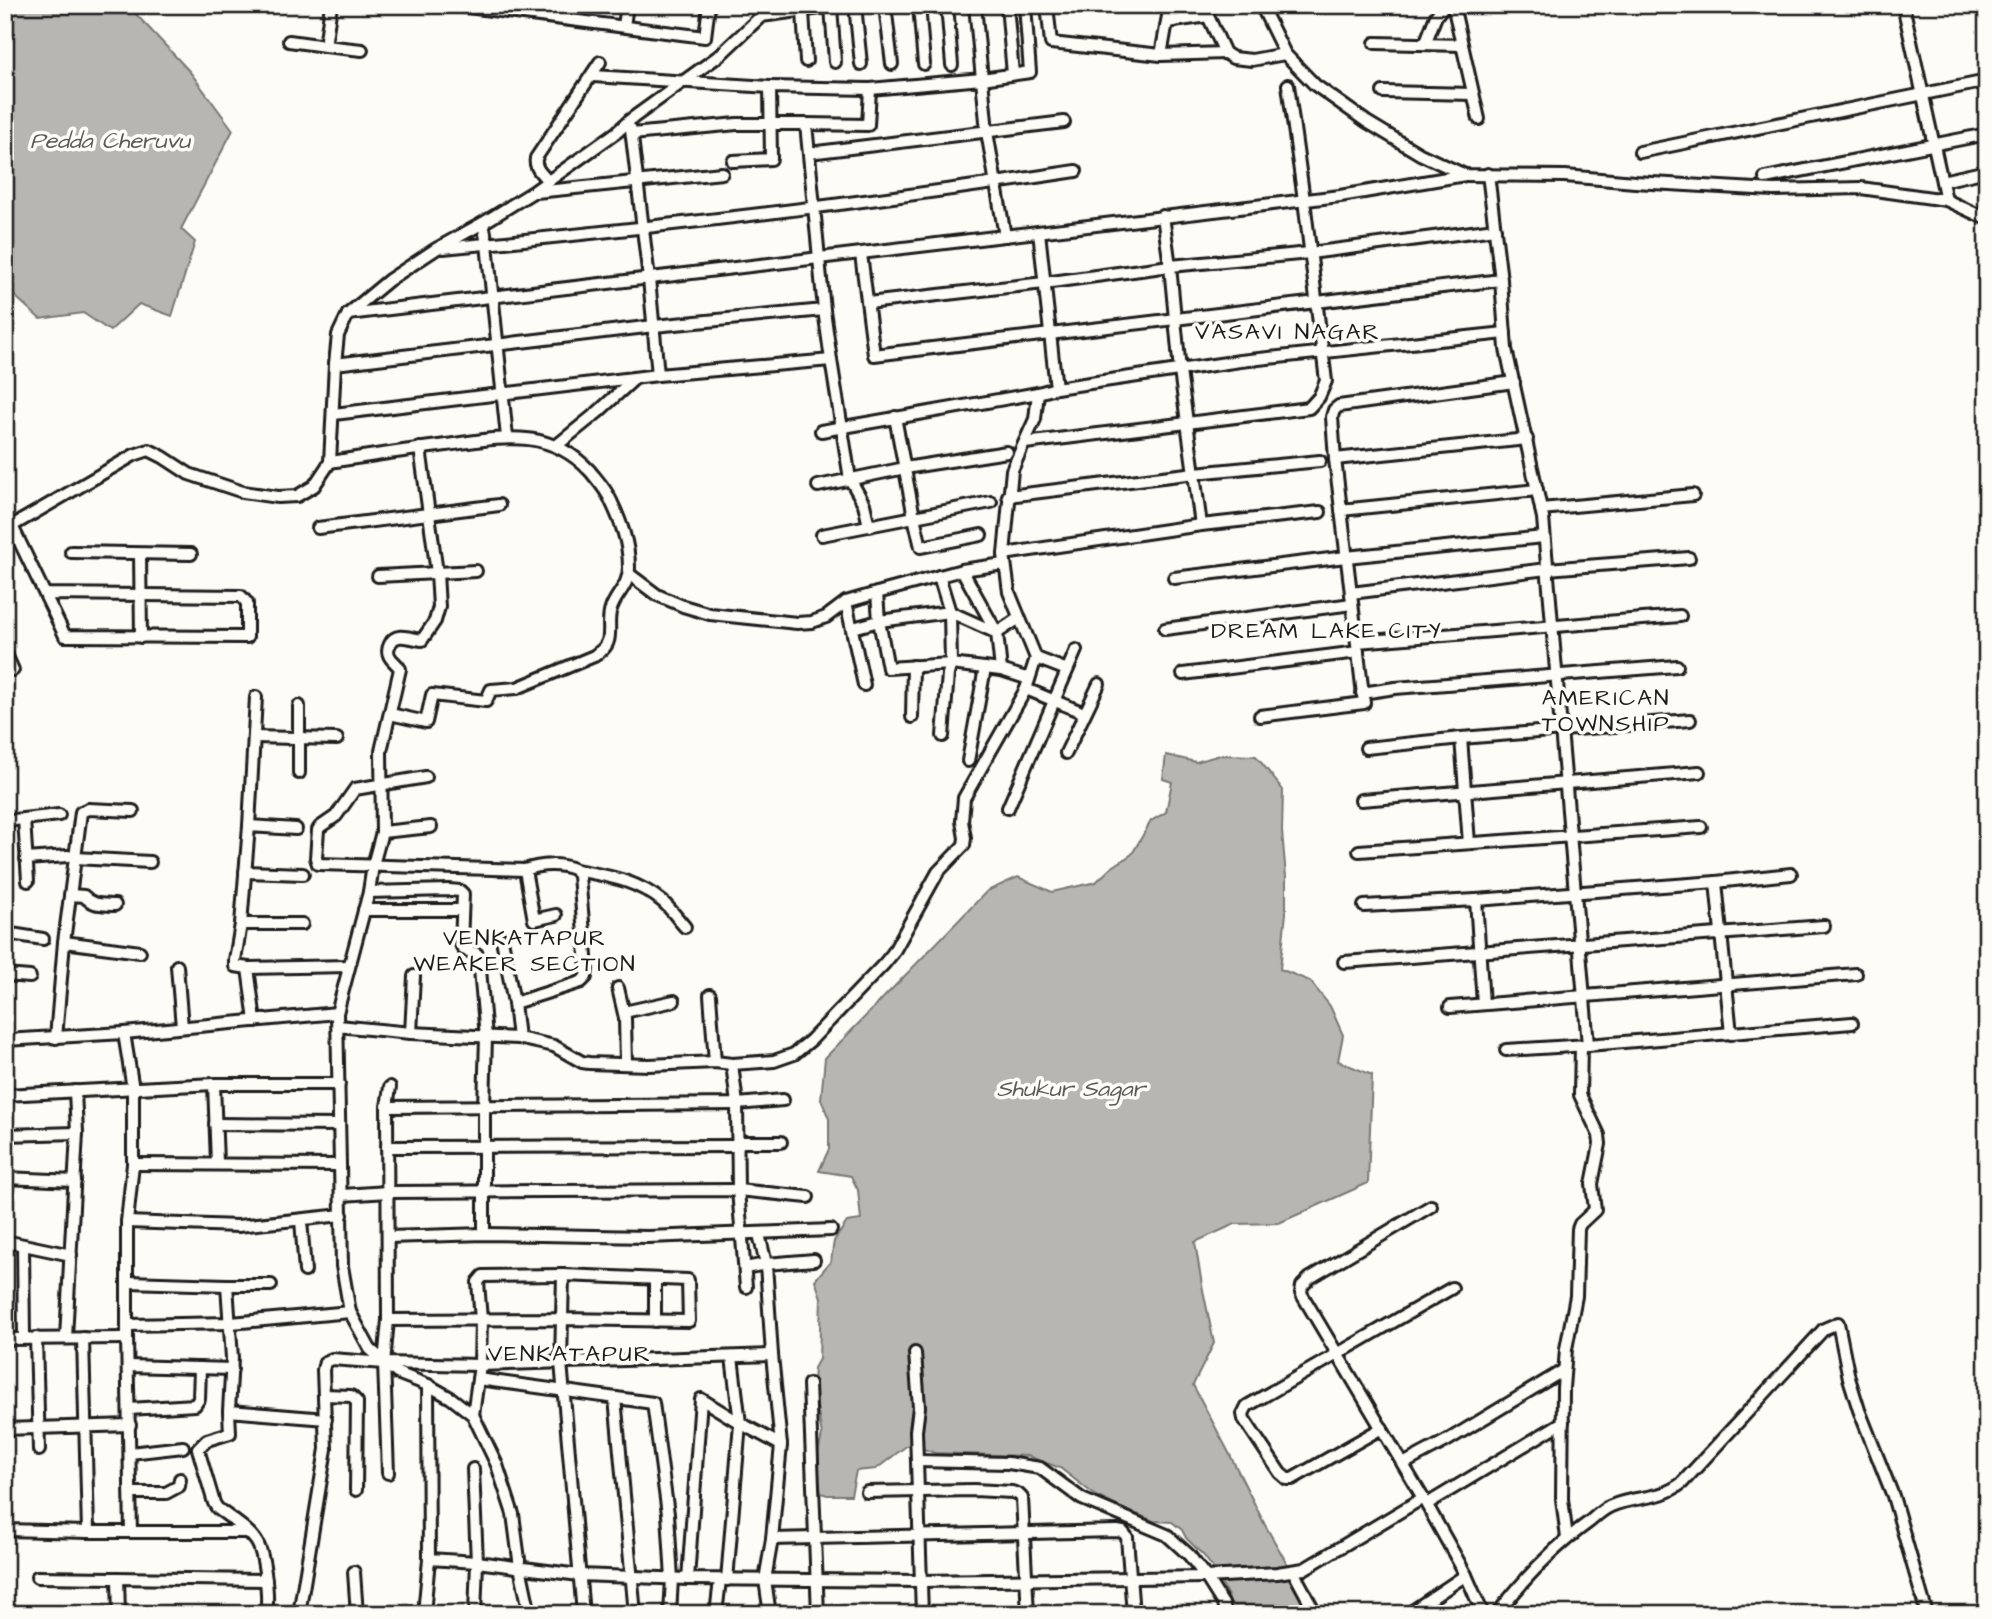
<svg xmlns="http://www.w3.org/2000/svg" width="1992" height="1619" viewBox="0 0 1992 1619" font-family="'Architects Daughter',sans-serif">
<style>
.water{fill:#b7b6b2;stroke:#797876;stroke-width:2}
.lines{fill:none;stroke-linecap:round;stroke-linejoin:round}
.minor-casing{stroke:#1c1c1c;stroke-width:16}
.minor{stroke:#fdfcf7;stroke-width:10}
.labels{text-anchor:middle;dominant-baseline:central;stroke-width:7;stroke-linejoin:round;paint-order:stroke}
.water-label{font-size:23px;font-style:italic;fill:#5a5a58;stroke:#fdfcf7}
.neighbourhood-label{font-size:23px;letter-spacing:2px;fill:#1c1c1c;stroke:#fdfcf7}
</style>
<rect width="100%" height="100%" fill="#fdfcf7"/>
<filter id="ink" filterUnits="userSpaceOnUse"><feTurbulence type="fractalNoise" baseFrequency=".0143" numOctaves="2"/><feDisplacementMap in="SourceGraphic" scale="14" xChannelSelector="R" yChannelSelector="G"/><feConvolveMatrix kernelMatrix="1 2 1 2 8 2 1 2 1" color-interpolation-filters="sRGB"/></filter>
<g filter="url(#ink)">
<g class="water">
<polygon points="5,5 134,5 134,12 190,72 233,130 181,229 195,242 172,316 139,304 110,331 83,313 40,319 5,287"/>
<polygon points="1166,755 1196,762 1220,755 1256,756 1283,790 1282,831 1286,877 1286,913 1280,969 1310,981 1330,1006 1343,1035 1338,1061 1372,1075 1368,1183 1279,1223 1235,1224 1195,1242 1202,1285 1214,1343 1193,1385 1228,1451 1265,1525 1316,1614 1233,1614 1228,1596 1212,1567 1204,1556 1186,1538 1182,1530 1172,1522 1154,1521 1119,1507 1096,1496 1060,1468 1028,1456 935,1453 909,1444 876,1469 856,1471 851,1495 827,1495 821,1493 816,1462 822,1435 813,1382 814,1368 819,1359 821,1298 815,1280 831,1261 834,1241 847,1222 861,1220 858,1190 851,1176 819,1171 829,1149 829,1119 821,1099 825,1058 987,891 1018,877 1052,892 1096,882 1111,868 1132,854 1151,821 1166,812 1172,782 1163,779"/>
</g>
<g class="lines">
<defs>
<g id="minor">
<polyline points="452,5 705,37 709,5"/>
<polyline points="855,5 861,64"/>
<polyline points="885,5 892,64"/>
<polyline points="919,5 924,64"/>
<polyline points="947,5 952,65"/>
<polyline points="975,5 987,132 1005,236"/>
<polyline points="1007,5 1013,74"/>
<polyline points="1047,5 1051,43 1161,55 1225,53"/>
<polyline points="1207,5 1208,16 1225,53 1233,58 1252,60 1285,54"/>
<polyline points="1261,5 1285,54 1315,85 1367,122 1420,154 1465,175 1565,176 1635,182 1773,190 1861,188 1946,200 1987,219"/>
<polyline points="1453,5 1479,119"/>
<polyline points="1903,5 1946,200"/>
<polyline points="831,7 835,62"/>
<polyline points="803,11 806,61"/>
<polyline points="761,16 844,5"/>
<polyline points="1167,22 1208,16"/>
<polyline points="624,26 627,5"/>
<polyline points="289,41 325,46 331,5"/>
<polyline points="1375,43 1462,45"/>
<polyline points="1425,44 1436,16 1444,5"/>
<polyline points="325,46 362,50"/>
<polyline points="1161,55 1170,5"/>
<polyline points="593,76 770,87"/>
<polyline points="1383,92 1473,94"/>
<polyline points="806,124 868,125 870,89"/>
<polyline points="631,129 649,279 658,375"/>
<polyline points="1640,152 1987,81"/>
<polyline points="809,153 1064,122"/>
<polyline points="733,161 771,159 770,87 870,89 982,79 1030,72 1025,5"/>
<polyline points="1488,174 1501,280 1506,349 1543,518 1588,1045"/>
<polyline points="1765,178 1987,134"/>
<path d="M 548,181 C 542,174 534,168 536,158 L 600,62"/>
<polyline points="1942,181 1987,171"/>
<polyline points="536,192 722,173"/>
<polyline points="1163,216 1170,266 1180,371 1201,525"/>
<polyline points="483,223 487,244 507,437"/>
<path d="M 443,248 C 655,228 866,203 1076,171"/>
<polyline points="861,254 874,355 1501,280"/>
<polyline points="868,303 1044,283 1170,266 1310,253 1495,229"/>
<polyline points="348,314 1340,196 1465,175"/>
<polyline points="831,360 850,479 864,504 869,526"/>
<polyline points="335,364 654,326 824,310"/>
<polyline points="1056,388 1240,361 1505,333"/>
<polyline points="334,414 658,375 831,360 824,310 806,124 737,124 632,134"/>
<polyline points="895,417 914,517 921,547 981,535"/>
<polyline points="821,431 1038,393"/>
<polyline points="1025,443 1309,408 1319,397 1326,381 1304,200 1288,85"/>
<polyline points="556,446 598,412 635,378"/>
<path d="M 420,448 L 437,573 L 439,607 L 435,621 L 422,640 C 411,639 396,631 390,644 C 388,648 387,651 389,655 C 391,661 397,663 400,669 L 381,751 L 382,832 L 373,865 L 369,892 L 337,1013 L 342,1266 L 350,1312 L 370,1349 L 397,1373 L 428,1385 L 451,1398 L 473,1415 L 497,1465 L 513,1514 L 520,1567 L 530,1614"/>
<polyline points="1335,459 1527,439"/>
<path d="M 330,462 C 369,456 407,450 446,445 C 500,438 548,426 590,471 C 598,481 606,489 611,501 C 621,522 629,543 629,567 C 629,587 616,593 611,609 C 607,619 611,631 608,641 C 606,648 600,652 594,656 L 517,688 L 491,690 L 486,701 L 432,695 L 426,722 L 390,714"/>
<polyline points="818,486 905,468 1007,452"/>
<polyline points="1008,496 1195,473 1320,461"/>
<polyline points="1541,509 1693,495"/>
<polyline points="1341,510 1537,490"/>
<polyline points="12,526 65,636 247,637 247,603 241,596 45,594"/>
<polyline points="318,528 499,505"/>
<polyline points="5,530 134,455 149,450 163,457 189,474 243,492 278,497 297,496 314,486 330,462 335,364 338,335 348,314 389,280 436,249 483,223 533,192 617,132 630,120 720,55 773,5"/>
<polyline points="822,535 991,502"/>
<polyline points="71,552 191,554"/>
<polyline points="140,554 141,637"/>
<polyline points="1004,554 1201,525 1320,512"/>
<polyline points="962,570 997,633 1001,670"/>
<polyline points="629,574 657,595 683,606 710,614 797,623 812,622 826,617 846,602 877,593 962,570 1004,564"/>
<polyline points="378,576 476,571"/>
<polyline points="939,576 950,612 951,664 1001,670 1029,679"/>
<polyline points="1174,578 1346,557 1544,537"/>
<polyline points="877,593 879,621 888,668 951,664 948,674 943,736"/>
<polyline points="1351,593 1547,569 1689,558"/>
<polyline points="846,602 864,685"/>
<polyline points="853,628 879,621 950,612 997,633 1019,618"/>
<polyline points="1165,629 1352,604"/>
<polyline points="1357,642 1680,616"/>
<polyline points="5,652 13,670"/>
<polyline points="1036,658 1067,670"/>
<polyline points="1183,674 1358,652"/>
<polyline points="1026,689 1084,713"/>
<polyline points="1362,693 1395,688 1677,666"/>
<polyline points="299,706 299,773"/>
<polyline points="1260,716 1364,703 1335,459 1332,417 1334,410 1339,406 1514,382"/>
<polyline points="912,717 913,666"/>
<polyline points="254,737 337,739"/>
<polyline points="1461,738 1469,843"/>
<polyline points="1366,748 1461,738 1690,720"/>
<polyline points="1066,753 1099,684"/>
<polyline points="968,761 985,668"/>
<path d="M 426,777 L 355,789 L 336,816 L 320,827 L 318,830 L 316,858 L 318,864 L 525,870 C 541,864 560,863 576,870 C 608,876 637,880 663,902 C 671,909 678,919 685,927"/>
<polyline points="1361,800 1699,772"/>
<polyline points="1008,808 1076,650"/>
<polyline points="24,819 28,881"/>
<polyline points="5,821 59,815"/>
<polyline points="249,826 256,697"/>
<polyline points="382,832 431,827"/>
<polyline points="1359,851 1701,827"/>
<polyline points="75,858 150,862"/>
<polyline points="26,859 68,856"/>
<polyline points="525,870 534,920 556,915"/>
<polyline points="245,872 303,874"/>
<polyline points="1716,882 1791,874"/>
<polyline points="369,892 449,890 460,891 463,894 461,944 463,949 477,954 479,958 486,1037 484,1107 484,1234"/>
<path d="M 70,895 L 84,896 C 93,906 102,904 115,905"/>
<polyline points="1476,900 1483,1004"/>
<polyline points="1364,906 1476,900 1716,882 1731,1034"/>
<polyline points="364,910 462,910"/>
<polyline points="241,924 302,924"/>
<polyline points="5,933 43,939"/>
<polyline points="502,939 514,1003"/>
<polyline points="64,942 140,952"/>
<polyline points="1344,962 1824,926"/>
<polyline points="177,966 182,1027"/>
<polyline points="248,968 235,966 235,960 241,924 249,826 296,829"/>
<polyline points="5,975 30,977"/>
<polyline points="618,988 625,1018 626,1064"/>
<polyline points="710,995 715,1062"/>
<polyline points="1450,1007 1856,974"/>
<polyline points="624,1012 674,1001"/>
<polyline points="255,1021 248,968 349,966"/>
<polyline points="338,1026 411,1033 518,1038 554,1046 582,1062 589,1063 649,1065 715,1062 732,1064 774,1061 794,1054 811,1040 884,964 893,953 938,872 964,845 965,838 962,821 964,798 1026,689 1036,658 1009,592 1004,554 1012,470 1035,419 1038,393 1056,388 1039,232"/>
<polyline points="124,1033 133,1089 133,1164 127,1222 127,1338 131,1532"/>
<polyline points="411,1033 414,976"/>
<polyline points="56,1038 64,942 81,812 88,809 133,811"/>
<polyline points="518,1038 514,1003 581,982 586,977 587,968 579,876 576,870"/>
<polyline points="5,1040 124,1033 337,1013"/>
<polyline points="1506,1050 1588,1045 1852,1023"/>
<polyline points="732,1064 737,1104 738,1190 746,1287"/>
<polyline points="214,1084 217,1163"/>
<polyline points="5,1095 214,1084 339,1084"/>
<polyline points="387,1107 737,1104 783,1100"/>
<polyline points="215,1124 339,1125"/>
<polyline points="5,1135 77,1133"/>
<polyline points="739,1142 781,1142"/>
<polyline points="387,1147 738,1146"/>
<polyline points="133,1164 340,1165"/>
<polyline points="5,1178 75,1181"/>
<polyline points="342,1195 388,1192 738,1190 808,1197"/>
<polyline points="301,1220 305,1271"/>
<polyline points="127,1222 238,1226 342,1215"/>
<polyline points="388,1237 484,1234 648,1237 831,1230"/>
<polyline points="5,1241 71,1255"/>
<polyline points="23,1245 24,1338"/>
<polyline points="745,1268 766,1264 814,1260"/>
<polyline points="655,1279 655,1321"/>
<polyline points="128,1282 227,1285"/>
<polyline points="388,1320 563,1319 689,1321 688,1280 563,1275 561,1362 583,1614"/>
<polyline points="128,1325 231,1323 350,1312"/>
<polyline points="36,1338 39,1450"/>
<polyline points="66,1338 77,1133 75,1091"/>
<polyline points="83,1338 88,1532"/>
<polyline points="5,1339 127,1338"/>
<polyline points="915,1353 919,1407 916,1431 922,1614"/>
<polyline points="128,1366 232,1369"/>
<polyline points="478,1379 653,1403 668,1514 672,1579 670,1614"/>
<polyline points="809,1384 818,1614"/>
<polyline points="428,1385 429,1559 477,1562 579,1575 688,1579 921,1581 1206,1577 1277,1573 1304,1569 1423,1498 1466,1575 1483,1614"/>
<polyline points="324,1395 351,1396 357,1402 356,1490"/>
<polyline points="615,1398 635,1614"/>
<polyline points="129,1409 195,1405 199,1399 200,1368"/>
<polyline points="229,1411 326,1419"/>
<polyline points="473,1415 480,1365 481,1320 478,1282 483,1276 563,1275"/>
<polyline points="1382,1428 1292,1479 1287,1479 1280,1473 1244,1419 1243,1414 1247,1406 1452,1288"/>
<polyline points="5,1429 130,1425"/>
<polyline points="130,1453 183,1447"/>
<polyline points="917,1461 1008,1463 1040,1468 1082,1499 1167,1535 1189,1555 1206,1577 1223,1604 1226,1614"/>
<polyline points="1403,1464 1448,1440 1564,1370"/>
<polyline points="473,1469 477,1562 475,1614"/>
<polyline points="388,1473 384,1363 388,1320 387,1107 390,1087"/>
<polyline points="867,1492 974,1490 1012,1492 1018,1494 1022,1498 1028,1614"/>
<polyline points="131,1493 166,1493 179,1486 180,1479"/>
<polyline points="1423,1498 1301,1293 1302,1286 1310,1278 1431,1206"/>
<polyline points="1427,1504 1563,1422"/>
<polyline points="5,1530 88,1532 247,1532"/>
<polyline points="1567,1538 1562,1499 1563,1388 1566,1349 1576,1296 1578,1229 1580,1224 1595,1210 1592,1184 1600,1144 1599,1135 1580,1095 1581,1046"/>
<polyline points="772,1539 1117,1531 1123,1532 1127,1537 1133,1614"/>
<polyline points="1293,1571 1316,1614"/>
<polyline points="354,1572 357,1614"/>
<polyline points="37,1577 266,1580"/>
<polyline points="118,1578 119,1614"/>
<polyline points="688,1579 701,1399 740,1423 781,1445 772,1355 766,1264 759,1234"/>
<polyline points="727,1580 740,1423 732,1357"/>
<path d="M 266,1614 C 269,1598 265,1554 256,1541 C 247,1528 230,1518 217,1508 L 214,1503 L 198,1449 L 207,1440 L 230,1433 L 229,1411 L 232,1358 L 227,1285 L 271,1285"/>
<polyline points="299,1614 326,1449 323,1370 325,1362 332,1359 384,1363 480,1365 772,1355"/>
<polyline points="424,1614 429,1559"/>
<polyline points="716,1614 720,1580"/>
<polyline points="770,1614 765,1580 772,1539 781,1445"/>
<polyline points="1408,1614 1466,1575"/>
<path d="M 1497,1614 C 1523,1580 1554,1547 1589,1522 C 1596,1516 1603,1509 1611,1506 C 1636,1495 1659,1501 1682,1483 L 1824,1329 L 1838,1323 L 1849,1378 L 1859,1410 L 1893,1496 L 1927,1614"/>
</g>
</defs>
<use href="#minor" class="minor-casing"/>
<use href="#minor" class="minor"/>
</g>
</g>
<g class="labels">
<g class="water-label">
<text x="110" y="141">Pedda Cheruvu</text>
<text x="1071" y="1089">Shukur Sagar</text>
</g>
<g class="neighbourhood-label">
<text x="1288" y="332">VASAVI NAGAR</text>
<text x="1327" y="631">DREAM LAKE CITY</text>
<text x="1606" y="698">AMERICAN<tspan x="1606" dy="26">TOWNSHIP</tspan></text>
<text x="525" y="938">VENKATAPUR<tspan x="525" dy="26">WEAKER SECTION</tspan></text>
<text x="570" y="1354">VENKATAPUR</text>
</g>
</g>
<rect width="1992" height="1619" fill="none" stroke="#fdfcf7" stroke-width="28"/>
<rect x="14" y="14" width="1964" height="1591" fill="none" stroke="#1c1c1c" stroke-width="2.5" filter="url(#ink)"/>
</svg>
